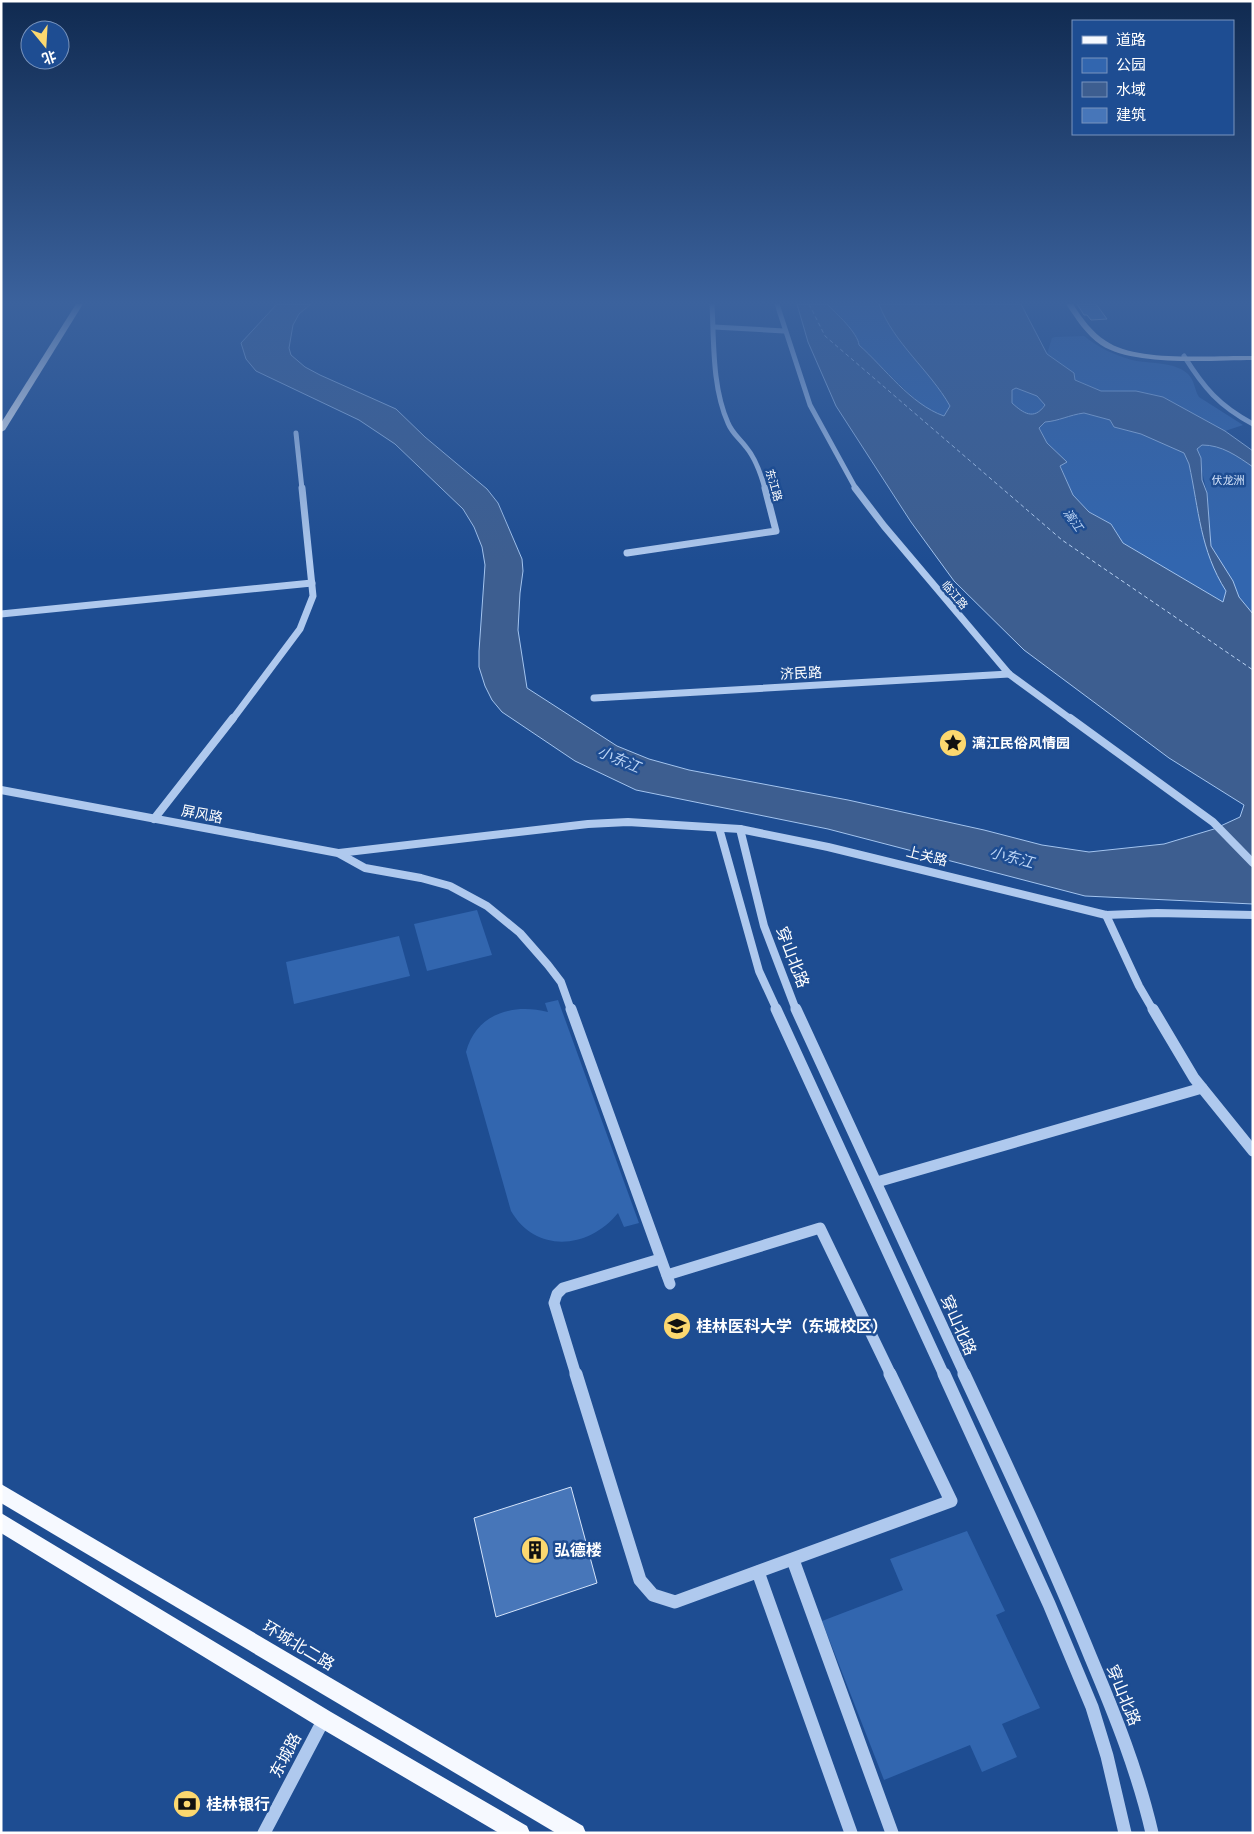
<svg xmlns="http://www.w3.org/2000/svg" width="1254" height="1834" viewBox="0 0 1254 1834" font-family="'Asap Condensed','Noto Sans SC',sans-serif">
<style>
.green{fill:#3266af}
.water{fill:#3d5e90;stroke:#a3c4ef;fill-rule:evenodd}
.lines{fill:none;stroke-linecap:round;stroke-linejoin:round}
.ferry{stroke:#bbd4f5;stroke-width:1;stroke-dasharray:4 3;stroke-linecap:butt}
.building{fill:#4776b9;stroke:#d5e4fa}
.minor-far4{stroke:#afc9ee;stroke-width:5}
.minor-far3{stroke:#afc9ee;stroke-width:7}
.minor-far2{stroke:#afc9ee;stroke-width:8}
.minor-far1{stroke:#afc9ee;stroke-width:11}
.minor{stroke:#afc9ee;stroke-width:13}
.major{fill:#f6f9ff;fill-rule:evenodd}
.labels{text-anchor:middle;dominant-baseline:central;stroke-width:5;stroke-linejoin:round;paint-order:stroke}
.far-park-label{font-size:11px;fill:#d5e4fa;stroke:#1e4d92}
.far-street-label{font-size:11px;fill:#fff;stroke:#1e4d92}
.far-water-label{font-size:12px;font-style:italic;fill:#bbd4f5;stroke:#1e4d92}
.street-label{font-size:14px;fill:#fff;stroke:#1e4d92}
.poi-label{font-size:14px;font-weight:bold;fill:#fff;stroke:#1e4d92;text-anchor:start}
.water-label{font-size:15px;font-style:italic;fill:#bbd4f5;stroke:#1e4d92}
.near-street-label{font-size:16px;fill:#fff;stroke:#1e4d92}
.near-poi-label{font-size:16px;font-weight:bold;fill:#fff;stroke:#1e4d92;text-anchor:start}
</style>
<rect width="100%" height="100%" fill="#1e4d92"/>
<g class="green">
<path d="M 827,304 L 879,304 C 894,344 929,369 950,406 L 944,416 L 924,407 L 901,386 L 859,345 L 842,318 Z"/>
<path d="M 1084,336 C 1099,348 1114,355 1132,360 C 1149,364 1174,361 1188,374 C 1195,381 1194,389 1199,397 L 1243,425 L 1225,431 L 1163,397 L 1136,391 L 1101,391 L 1075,380 L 1047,354 L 1052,338 L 1055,337 Z"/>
<path d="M 1016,388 L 1037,396 L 1045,405 C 1034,421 1023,413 1011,403 L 1011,390 Z"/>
<path d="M 1084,413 L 1110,420 L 1114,427 L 1141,434 L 1184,453 L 1189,464 C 1199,510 1200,550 1226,591 L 1223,602 L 1123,543 L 1111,524 L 1089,512 L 1073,495 L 1060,465 L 1067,462 L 1047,443 L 1039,428 L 1045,422 C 1059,421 1069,415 1084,413 Z"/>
<path d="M 1201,445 C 1222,445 1237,456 1253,467 L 1253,614 L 1239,597 L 1233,581 L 1211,546 L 1207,493 L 1197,449 Z"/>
<polygon points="477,910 492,955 427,971 414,924"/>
<polygon points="399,936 410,976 294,1004 286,962"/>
<path d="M 558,1000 L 639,1223 L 624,1227 L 618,1213 C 589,1249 536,1254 511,1211 L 466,1052 C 476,1014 512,1003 548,1012 L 545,1003 Z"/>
<polygon points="967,1531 1005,1611 996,1615 1040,1708 1002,1724 1017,1757 982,1772 970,1745 884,1780 822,1621 903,1590 890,1559"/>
</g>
<path class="water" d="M 277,304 L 311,304 L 299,314 L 293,325 L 289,348 L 291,355 L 305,367 L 320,375 L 396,409 L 425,437 L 487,489 L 498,503 L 522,559 L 523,571 L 520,593 L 518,630 L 527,688 L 617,746 L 649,759 L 689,770 L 848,800 L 984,830 L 1042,845 L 1089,852 L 1164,844 L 1214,829 L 1240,817 L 1244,805 L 1169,758 L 1024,650 L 954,581 L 911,522 L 836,406 L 808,342 L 797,304 L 827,304 C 836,313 858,333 859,345 C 885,368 910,404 944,416 L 950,406 C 929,369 894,344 879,304 L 1021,304 L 1047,354 L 1074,373 L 1075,380 L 1101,391 L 1136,391 L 1163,397 L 1225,431 L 1253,451 L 1253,467 C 1237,456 1222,445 1202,445 L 1197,449 L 1201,458 L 1202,480 L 1207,493 L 1211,546 L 1233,581 L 1239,597 L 1253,614 L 1253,904 L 1085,896 L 828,829 L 636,790 L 575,761 L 502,712 L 492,700 L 485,686 L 479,667 L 479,651 L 485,565 L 482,547 L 474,527 L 463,509 L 395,444 L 359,420 L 256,371 L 246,359 L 241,343 ZM 1016,388 L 1037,396 L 1045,405 C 1034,421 1023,413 1012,403 L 1012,390 ZM 1084,413 L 1110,420 L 1114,427 L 1141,434 L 1184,453 L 1189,464 C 1199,510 1200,550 1226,591 L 1223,602 L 1123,543 L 1111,524 L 1089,512 L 1073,495 L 1060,466 L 1067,462 L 1047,443 L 1039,428 L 1045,422 C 1059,421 1069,415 1084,413 Z"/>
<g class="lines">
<polyline class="ferry" points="809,304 825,336 1062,540 1253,670"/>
</g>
<g class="building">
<polygon points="1077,304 1096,304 1107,319 1091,320 1087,315 1084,315"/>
<polygon points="571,1487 597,1583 496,1617 474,1518"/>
</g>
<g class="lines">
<g class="minor-far4">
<path d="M 712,304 C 714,342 712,387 728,423 C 732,433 739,438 746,447 C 756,459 761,474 765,489"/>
<polyline points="777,304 810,405 856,489"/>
<polyline points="714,327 784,331"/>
<path d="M 1184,356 C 1204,388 1219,406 1253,424"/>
<polyline points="296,433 302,489"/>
</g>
<g class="minor-far3">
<polyline points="855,488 884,526 1009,674 1072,720"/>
<polyline points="627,553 776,531 765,488"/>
<polyline points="1,614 312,583"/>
<polyline points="594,698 1009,674"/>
<polyline points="232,720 300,629 313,596 302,488"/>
</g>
<g class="minor-far2">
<polyline points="1070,718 1213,822 1253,863"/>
<polyline points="1,790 338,853 365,868 421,878 450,886 487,906 520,933 548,965 561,982 571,1010"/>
<polyline points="154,819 233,718"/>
<polyline points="719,828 759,971 777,1010"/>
<polyline points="740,829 764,926 796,1010"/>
<polyline points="339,853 588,824 628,822 740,829 828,847 1106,915 1157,913 1253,915"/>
<polyline points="1106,915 1139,986 1153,1010"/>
</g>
<g class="minor-far1">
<polyline points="571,1009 670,1284"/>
<polyline points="776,1009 944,1375"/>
<polyline points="796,1009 965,1375"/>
<polyline points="1153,1009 1194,1078 1253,1151"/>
<polyline points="877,1182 1202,1088"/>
<polyline points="667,1275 820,1228 891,1375"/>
<polyline points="576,1375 554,1303 557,1294 563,1288 660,1259"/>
</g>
<g class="minor">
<polyline points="576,1374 640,1580 653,1595 675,1602 951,1501 890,1374"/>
<polyline points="944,1374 1049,1604 1092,1707 1107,1756 1125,1833"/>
<path d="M 964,1374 C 1008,1468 1052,1562 1091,1658 C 1115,1715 1138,1772 1152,1833"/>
<polyline points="793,1560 892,1833"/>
<polyline points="758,1572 851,1833"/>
<polyline points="264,1833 324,1719"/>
</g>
<g class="major">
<polygon points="76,304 83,304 5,430 1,432 1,423"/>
<path d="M 1066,304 L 1073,304 C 1082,318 1092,332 1106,341 C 1137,363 1214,355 1253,356 L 1253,360 C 1213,360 1135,367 1101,345 C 1086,335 1076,319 1066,304 Z"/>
<polygon points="1,1484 583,1826 586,1833 556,1833 1,1503"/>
<polygon points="1,1513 331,1712 527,1826 530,1833 499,1833 317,1726 1,1533"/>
</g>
</g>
<linearGradient id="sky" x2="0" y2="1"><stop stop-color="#102a50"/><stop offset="0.54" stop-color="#3b629d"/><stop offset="1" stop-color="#3b629d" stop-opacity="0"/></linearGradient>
<rect width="1254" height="561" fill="url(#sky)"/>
<defs>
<symbol id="sight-disc" viewBox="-11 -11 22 22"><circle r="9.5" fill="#fcd86f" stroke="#1e4d92"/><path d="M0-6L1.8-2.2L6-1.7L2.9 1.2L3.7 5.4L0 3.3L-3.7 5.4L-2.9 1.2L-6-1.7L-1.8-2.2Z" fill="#111"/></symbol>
<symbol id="university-disc" viewBox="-11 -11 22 22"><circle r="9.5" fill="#fcd86f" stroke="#1e4d92"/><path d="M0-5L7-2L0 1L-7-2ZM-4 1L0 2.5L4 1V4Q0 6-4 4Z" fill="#111"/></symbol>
<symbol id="building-disc" viewBox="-11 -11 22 22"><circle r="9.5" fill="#fcd86f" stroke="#1e4d92"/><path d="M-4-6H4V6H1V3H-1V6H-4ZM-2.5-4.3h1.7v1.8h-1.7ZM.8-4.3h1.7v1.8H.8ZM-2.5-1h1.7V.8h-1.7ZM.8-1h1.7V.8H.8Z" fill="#111"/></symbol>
<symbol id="bank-disc" viewBox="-11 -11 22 22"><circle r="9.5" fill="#fcd86f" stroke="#1e4d92"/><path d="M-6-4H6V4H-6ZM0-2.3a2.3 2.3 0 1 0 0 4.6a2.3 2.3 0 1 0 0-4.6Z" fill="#111"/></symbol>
</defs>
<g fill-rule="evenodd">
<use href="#sight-disc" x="937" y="727" width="32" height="32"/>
<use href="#university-disc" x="661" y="1310" width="32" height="32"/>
<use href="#building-disc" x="519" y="1534" width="32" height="32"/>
<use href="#bank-disc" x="171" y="1788" width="32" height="32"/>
</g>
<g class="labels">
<g class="far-park-label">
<text x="1228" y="480">伏龙洲</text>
</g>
<g class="far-street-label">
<text transform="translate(774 485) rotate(74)">东江路</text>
<text transform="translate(955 595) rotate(50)">临江路</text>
</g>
<g class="far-water-label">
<text transform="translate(1073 520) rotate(55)">漓江</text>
</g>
<g class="street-label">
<text transform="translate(801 673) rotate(-3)">济民路</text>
<text transform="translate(202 814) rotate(11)">屏风路</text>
<text transform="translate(927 856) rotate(14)">上关路</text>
</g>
<g class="poi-label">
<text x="972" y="743">漓江民俗风情园</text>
</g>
<g class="water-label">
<text transform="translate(619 759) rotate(23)">小东江</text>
<text transform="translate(1012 857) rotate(15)">小东江</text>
</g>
<g class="near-street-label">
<text transform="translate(793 957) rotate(69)">穿山北路</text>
<text transform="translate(959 1325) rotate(66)">穿山北路</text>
<text transform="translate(299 1645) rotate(31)">环城北二路</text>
<text transform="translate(1124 1695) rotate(68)">穿山北路</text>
<text transform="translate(285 1755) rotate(-62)">东城路</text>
</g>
<g class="near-poi-label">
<text x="696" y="1326">桂林医科大学（东城校区）</text>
<text x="554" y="1550">弘德楼</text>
<text x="206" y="1804">桂林银行</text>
</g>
</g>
<rect width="1254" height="1834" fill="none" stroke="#ffffff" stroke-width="5"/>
<rect x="1072" y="20" width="162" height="115" fill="#1e4d92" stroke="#7894be"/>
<rect x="1082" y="36" width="25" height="8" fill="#f6f9ff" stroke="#7894be"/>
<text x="1116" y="45" font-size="15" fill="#ffffff">道路</text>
<rect x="1082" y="58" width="25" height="15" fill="#3266af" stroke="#7894be"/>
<text x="1116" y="70" font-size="15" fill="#ffffff">公园</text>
<rect x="1082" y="82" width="25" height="15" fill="#3d5e90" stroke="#7894be"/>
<text x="1116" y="95" font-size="15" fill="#ffffff">水域</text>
<rect x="1082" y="108" width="25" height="15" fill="#4776b9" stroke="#7894be"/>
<text x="1116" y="120" font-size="15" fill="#ffffff">建筑</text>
<g transform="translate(45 45) rotate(162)"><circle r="24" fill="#1e4d92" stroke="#7894be"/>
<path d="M0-4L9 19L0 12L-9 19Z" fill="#fcd86f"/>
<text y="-8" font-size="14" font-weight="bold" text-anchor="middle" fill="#ffffff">北</text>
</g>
</svg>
